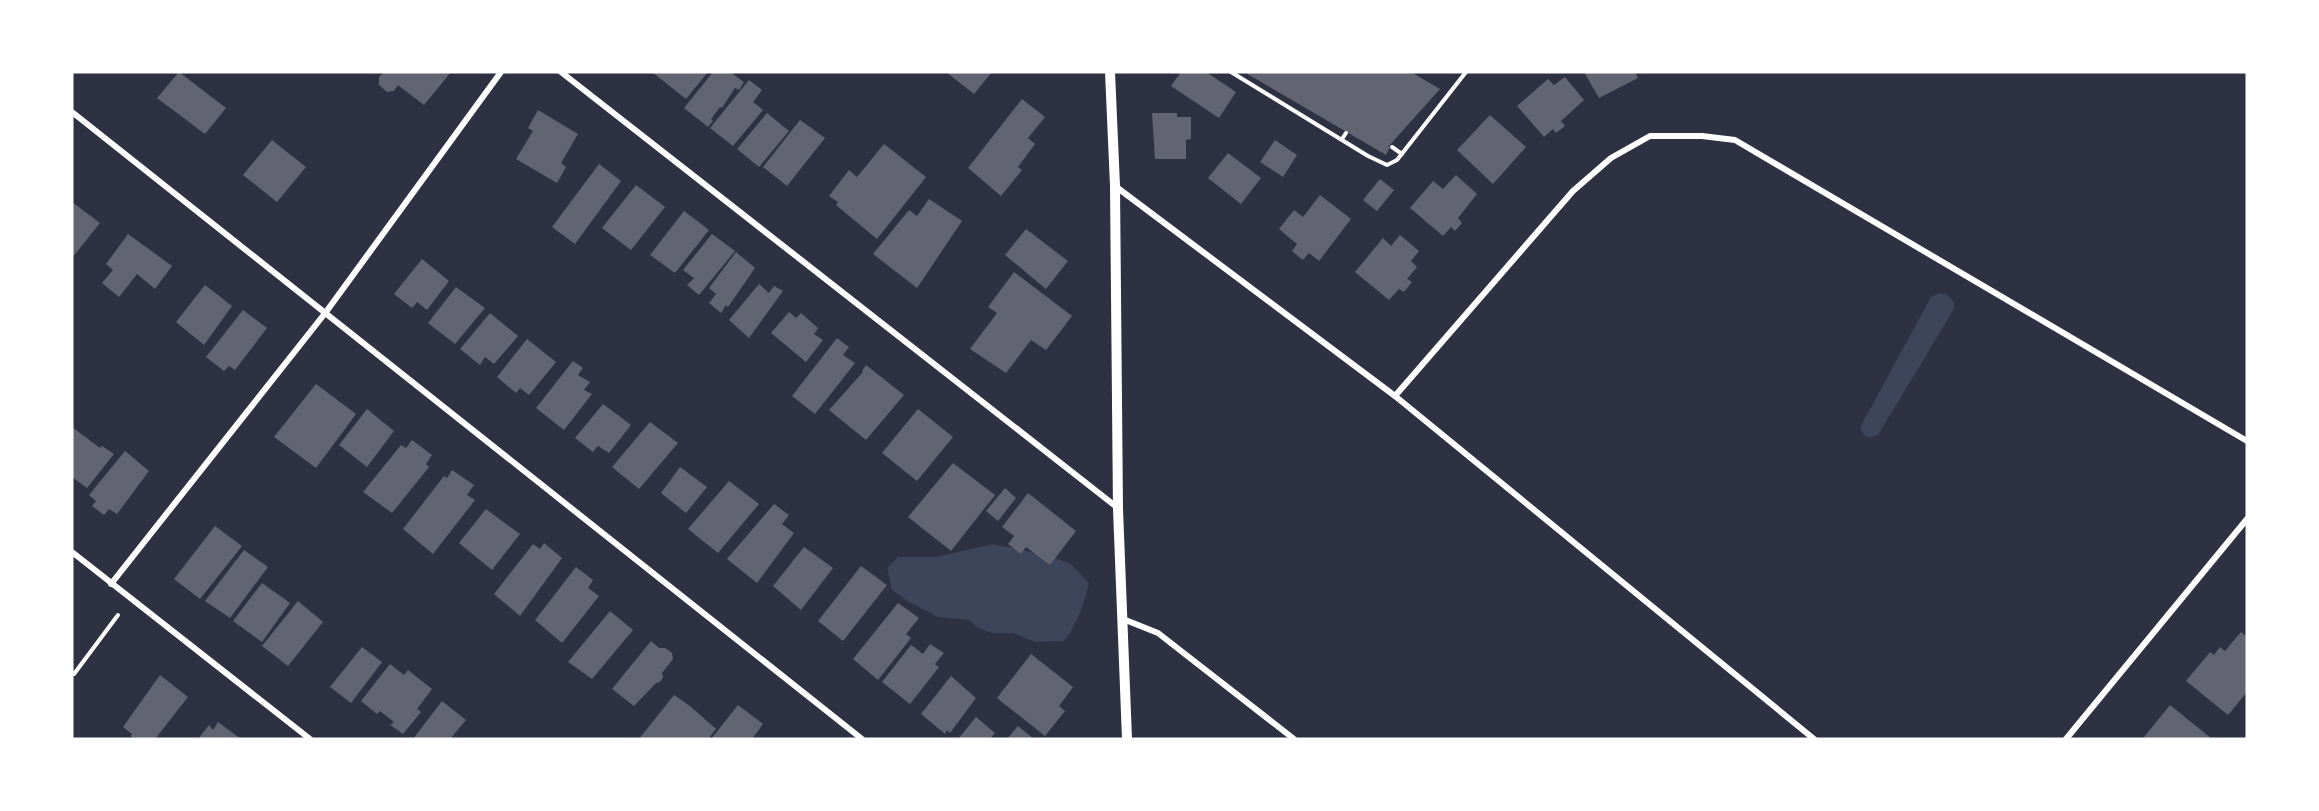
<svg xmlns="http://www.w3.org/2000/svg" width="2319" height="811" viewBox="0 0 2319 811" font-family="'Alegreya Sans',sans-serif">
<style>
.green{fill:#3c4559}
.building{fill:#626471}
.lines{fill:none;stroke-linecap:round;stroke-linejoin:round}
.path{stroke:#fff;stroke-width:4}
.minor{stroke:#fff;stroke-width:6}
.tertiary{stroke:#fff;stroke-width:10}
</style>
<rect width="100%" height="100%" fill="#2d3142"/>
<g class="green">
<polygon points="1940,293 1946,294 1954,302 1954,308 1948,319 1878,435 1870,438 1864,435 1860,428 1864,420 1931,297"/>
<path d="M 993,544 L 1047,555 L 1071,564 L 1089,583 C 1084,603 1077,626 1064,641 L 1035,642 L 1013,633 L 992,633 L 978,628 L 969,620 L 938,617 L 909,602 L 892,590 L 887,568 L 898,557 L 936,557 Z"/>
</g>
<g class="building">
<polygon points="179,72 226,108 205,134 157,98"/>
<polygon points="384,72 451,72 424,105 398,85 394,91 387,92 379,85 379,77"/>
<polygon points="652,72 708,72 686,99"/>
<polygon points="713,72 730,72 744,82 739,90 735,88 722,108 720,107 711,119 713,121 708,127 684,108"/>
<polygon points="946,72 992,72 974,94"/>
<polygon points="1181,72 1206,72 1236,92 1219,118 1171,86"/>
<polygon points="1244,72 1411,72 1440,89 1388,147 1390,147 1386,155"/>
<polygon points="1584,72 1635,72 1638,78 1599,98"/>
<polygon points="1565,77 1584,100 1561,121 1565,126 1556,133 1553,129 1544,137 1517,106 1548,79 1554,85"/>
<polygon points="749,80 762,90 753,102 763,110 733,146 710,128"/>
<polygon points="1022,99 1045,117 1028,138 1035,144 1018,167 1022,170 1001,196 968,168"/>
<polygon points="538,110 578,134 561,163 566,167 557,183 516,159 533,131 528,128"/>
<polygon points="767,113 789,131 759,167 737,149"/>
<polygon points="1152,113 1177,113 1177,117 1191,117 1191,139 1186,140 1186,159 1155,159"/>
<polygon points="1490,115 1526,147 1493,184 1457,150"/>
<polygon points="800,120 825,138 787,186 763,167"/>
<polygon points="272,140 306,167 277,202 243,175"/>
<polygon points="1275,140 1297,155 1283,177 1260,162"/>
<polygon points="884,144 926,177 877,239 836,205 838,202 829,196 849,170 857,177"/>
<polygon points="1228,153 1261,178 1241,204 1208,178"/>
<polygon points="599,164 621,181 575,244 552,227"/>
<polygon points="1456,175 1477,194 1458,218 1462,223 1455,231 1451,227 1443,236 1410,208 1433,181 1443,189"/>
<polygon points="1380,179 1394,190 1377,211 1363,200"/>
<polygon points="636,185 665,207 631,250 602,228"/>
<polygon points="1320,195 1351,219 1319,261 1309,253 1303,260 1292,251 1297,244 1279,229 1294,210 1303,217"/>
<polygon points="929,199 962,221 917,288 873,254 909,210 917,216"/>
<polygon points="72,202 100,223 72,258"/>
<polygon points="684,211 709,230 675,273 650,255"/>
<polygon points="1026,229 1068,261 1046,289 1005,255"/>
<polygon points="128,234 172,266 155,289 137,274 119,297 102,283 113,270 106,264"/>
<polygon points="712,234 735,251 699,295 687,285 694,278 683,270"/>
<polygon points="1400,235 1419,251 1411,261 1417,267 1407,279 1412,282 1404,292 1399,289 1389,300 1355,272 1383,238 1391,246"/>
<polygon points="736,252 755,268 728,307 726,305 721,313 709,303 716,294 709,288"/>
<polygon points="422,259 449,281 427,310 417,302 412,308 394,294"/>
<polygon points="1014,272 1072,316 1046,350 1031,340 1006,373 970,349 997,313 988,307"/>
<polygon points="759,284 769,293 774,286 783,291 749,338 729,320"/>
<polygon points="205,285 232,306 204,345 176,322"/>
<polygon points="456,287 485,308 455,344 428,323"/>
<polygon points="243,310 267,328 235,370 229,366 224,371 206,357"/>
<polygon points="789,312 796,318 801,313 818,328 814,334 823,340 806,362 771,333"/>
<polygon points="490,313 518,336 494,364 485,357 480,365 460,349"/>
<polygon points="837,338 849,347 843,355 855,363 815,414 792,396"/>
<polygon points="527,339 556,362 529,395 520,388 516,393 497,377"/>
<polygon points="573,361 583,368 578,375 590,382 584,390 592,394 564,430 536,408"/>
<polygon points="866,365 904,395 866,440 829,410 863,372 862,371"/>
<polygon points="316,384 356,414 316,468 274,437"/>
<polygon points="603,404 631,425 609,453 598,446 593,452 575,438"/>
<polygon points="367,409 394,431 367,467 339,445"/>
<polygon points="918,409 953,437 917,481 882,453"/>
<polygon points="650,422 678,443 639,489 612,467"/>
<polygon points="72,427 100,448 102,446 114,454 87,488 72,477"/>
<polygon points="412,440 432,455 426,464 429,467 392,513 363,492 401,445 406,448"/>
<polygon points="125,451 149,471 117,514 109,509 104,515 92,506 96,501 89,495"/>
<polygon points="953,463 995,495 951,551 908,517"/>
<polygon points="680,467 707,487 686,513 661,493"/>
<polygon points="452,470 474,485 467,495 475,500 433,554 403,529 444,476 447,478"/>
<polygon points="729,481 759,504 718,553 688,529"/>
<polygon points="1005,488 1016,498 998,521 986,511"/>
<polygon points="1028,493 1076,531 1050,565 1026,547 1021,554 1008,544 1014,536 1002,527"/>
<polygon points="774,504 789,515 782,524 794,533 757,583 727,559"/>
<polygon points="486,509 520,534 492,570 459,543"/>
<polygon points="215,526 242,546 200,599 174,579"/>
<polygon points="544,543 562,558 520,616 494,594 533,544 540,549"/>
<polygon points="804,547 833,568 801,610 773,586"/>
<polygon points="244,550 268,567 230,618 205,601"/>
<polygon points="861,566 887,585 843,641 818,621"/>
<polygon points="576,567 593,580 588,588 599,596 562,643 535,620"/>
<polygon points="262,583 290,603 262,642 233,621"/>
<polygon points="298,601 323,622 288,666 262,646"/>
<polygon points="898,603 919,618 906,634 911,638 878,680 853,659"/>
<polygon points="610,611 633,630 592,679 568,662"/>
<polygon points="2241,632 2247,637 2247,692 2228,715 2186,681 2210,652 2214,655 2220,647 2225,651"/>
<polygon points="651,641 659,648 665,648 672,653 673,659 662,673 663,677 660,682 656,683 634,706 612,689"/>
<polygon points="930,644 944,653 935,664 939,667 910,704 882,682 911,645 923,654"/>
<polygon points="362,647 382,662 351,703 330,687"/>
<polygon points="1031,654 1073,687 1059,706 1065,711 1045,736 997,698"/>
<polygon points="390,664 404,675 408,670 432,689 417,709 421,712 403,734 390,725 394,722 380,711 377,714 361,701"/>
<polygon points="160,675 188,697 155,739 134,739 131,736 132,734 123,727"/>
<polygon points="951,676 976,698 950,733 947,730 945,734 921,714"/>
<polygon points="674,695 690,706 716,729 708,739 639,739"/>
<polygon points="442,701 466,720 450,739 413,739"/>
<polygon points="738,705 763,724 752,739 711,739"/>
<polygon points="2170,705 2212,739 2147,739 2144,737"/>
<polygon points="976,717 995,733 990,739 958,739"/>
<polygon points="218,722 241,739 198,739 209,725 213,730"/>
<polygon points="1018,726 1034,739 1007,739"/>
</g>
<g class="lines">
<g class="path">
<polyline points="1231,72 1368,156 1387,165 1397,160 1466,72"/>
<polyline points="1342,139 1346,133"/>
<polyline points="1392,147 1402,154"/>
<polyline points="72,673 74,674 118,615"/>
</g>
<g class="minor">
<polyline points="561,72 1118,508"/>
<polyline points="72,112 862,739"/>
<polyline points="1115,186 1395,396 1814,739"/>
<polyline points="1395,396 1573,191 1611,158 1650,136 1702,136 1735,140 2247,441"/>
<polyline points="72,552 310,739"/>
<polyline points="111,584 326,312 501,72"/>
<polyline points="1123,619 1158,633 1294,739"/>
<polyline points="2066,739 2247,519"/>
</g>
<polyline class="tertiary" points="1110,72 1115,186 1118,509 1127,739"/>
</g>
<rect width="2319" height="811" fill="none" stroke="#ffffff" stroke-width="147"/>
</svg>
